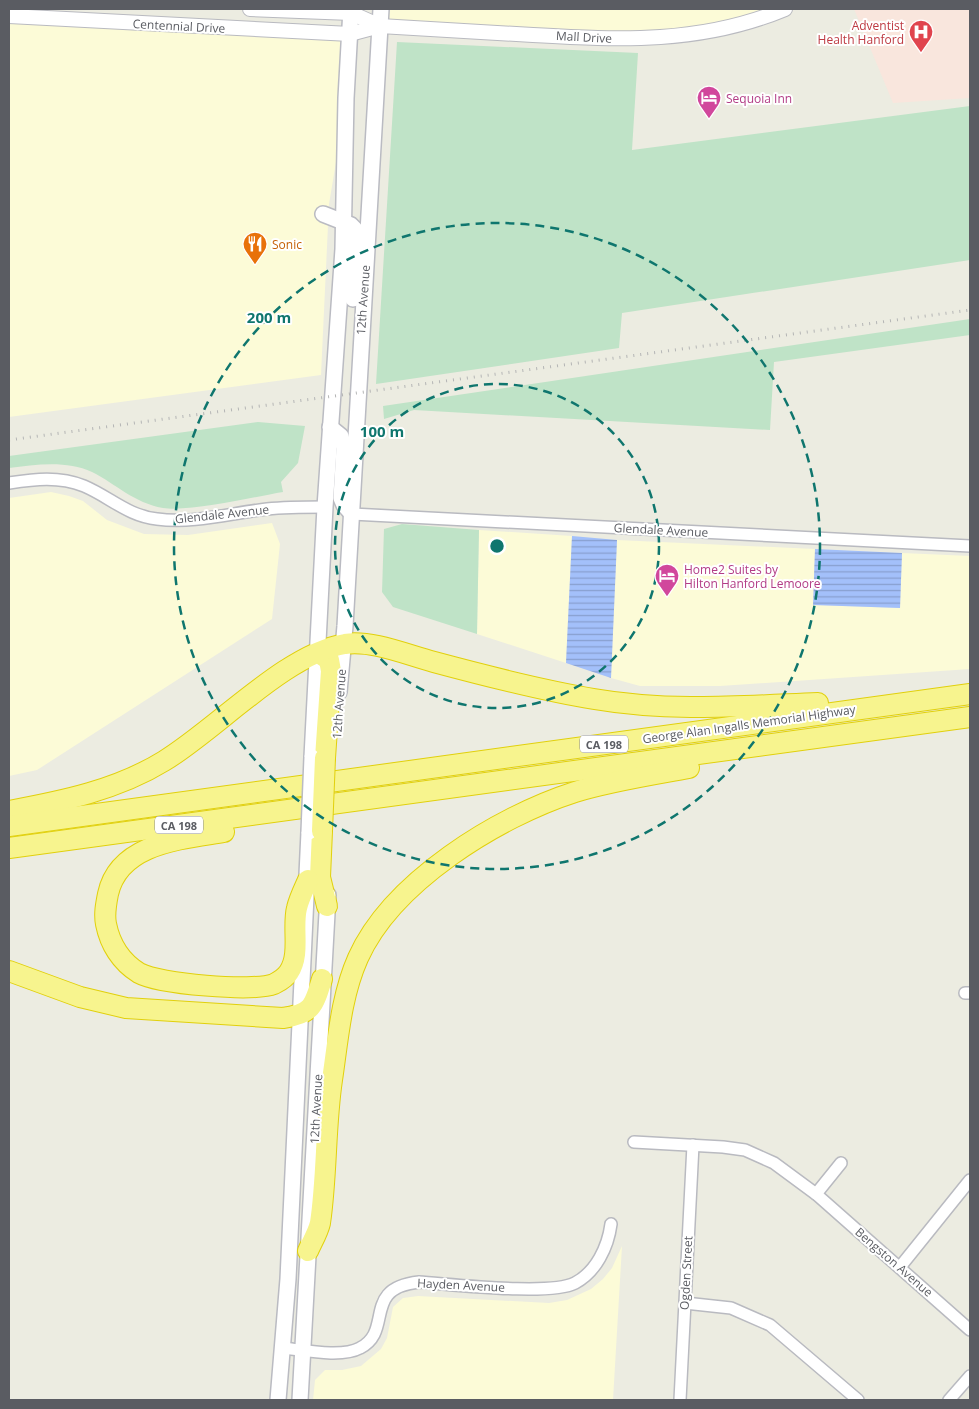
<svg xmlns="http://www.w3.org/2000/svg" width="979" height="1409" viewBox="0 0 979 1409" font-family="'Open Sans',sans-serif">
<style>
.commercial{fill:#fcfbd7}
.medical{fill:#f9e6dd}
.grass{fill:#bfe3c7}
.water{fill:url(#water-rules)}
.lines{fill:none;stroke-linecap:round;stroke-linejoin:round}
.minor-casing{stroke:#b9bac0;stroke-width:14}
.tertiary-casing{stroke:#b9bac0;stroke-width:16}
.secondary-casing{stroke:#babbc2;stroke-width:18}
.motorway-casing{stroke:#e1d00c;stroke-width:22}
.minor{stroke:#fff;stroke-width:11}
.tertiary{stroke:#fff;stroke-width:14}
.secondary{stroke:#fff;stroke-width:15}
.motorway{stroke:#f7f48e;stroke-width:20}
.rail{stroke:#b4b5b5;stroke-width:3;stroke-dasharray:1 6;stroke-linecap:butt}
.secondary-bridge-casing{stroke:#babbc2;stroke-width:18;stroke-linecap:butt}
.motorway-bridge-casing{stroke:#e1d00c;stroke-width:22;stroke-linecap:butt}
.secondary-bridge{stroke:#fff;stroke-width:15}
.motorway-bridge{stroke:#f7f48e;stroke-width:20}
.ring{fill:none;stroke:#0f766e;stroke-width:2.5;stroke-dasharray:9 6}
.labels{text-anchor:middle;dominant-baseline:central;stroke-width:4;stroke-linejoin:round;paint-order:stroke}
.shield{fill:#fff;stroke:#8c8d91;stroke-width:1}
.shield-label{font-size:11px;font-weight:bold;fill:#5a5c62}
.health-label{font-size:12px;fill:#be3a42;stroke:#fff;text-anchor:end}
.street-label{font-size:12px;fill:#5a5c62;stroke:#fff}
.hotel-label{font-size:12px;fill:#b23c85;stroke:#fff;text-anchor:start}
.food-label{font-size:12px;fill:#c56008;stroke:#fff;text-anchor:start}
.centre{fill:#0f766e;stroke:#fff;stroke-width:2.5}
.ring-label{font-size:15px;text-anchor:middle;font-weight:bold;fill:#0f766e;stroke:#fff;stroke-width:4;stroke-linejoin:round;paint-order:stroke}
</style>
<defs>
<pattern id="water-rules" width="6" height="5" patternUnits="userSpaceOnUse" patternTransform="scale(1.25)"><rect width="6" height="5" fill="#a3c0fa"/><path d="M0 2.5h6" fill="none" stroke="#889fce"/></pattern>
</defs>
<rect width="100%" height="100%" fill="#ecece1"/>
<g class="commercial">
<polygon points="381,9 785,9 680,36 380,26"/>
<polygon points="9,16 350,34 340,138 329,204 321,375 9,417"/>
<polygon points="51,492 69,496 83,501 107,520 144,534 188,535 272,523 280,544 272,619 37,770 9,776 9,498"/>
<polygon points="479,530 572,536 566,663 477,634"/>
<polygon points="617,540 815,549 814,605 900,608 902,553 970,556 970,669 720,686 640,686 611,678"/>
<polygon points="622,1246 613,1400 313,1400 315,1380 325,1370 342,1370 361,1366 381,1349 387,1338 393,1307 403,1298 418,1296 549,1303 567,1300 591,1289 603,1279 612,1268"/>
</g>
<polygon class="medical" points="854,9 970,9 970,98 893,103"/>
<g class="grass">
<polygon points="397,42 638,53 632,150 970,106 970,260 622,313 619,348 376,384"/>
<polygon points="970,319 970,335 774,362 770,430 414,410 384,419 383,406"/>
<path d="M 258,422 L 305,426 L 298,463 L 281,482 L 283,492 C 253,497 191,512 163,508 C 134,503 116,484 92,472 C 66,460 35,465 9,468 L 9,456 Z"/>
<polygon points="402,524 479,530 477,634 393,607 382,592 384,529"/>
</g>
<g class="water">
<polygon points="572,536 617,540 611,678 566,663"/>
<polygon points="815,549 902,553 900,608 813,605"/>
</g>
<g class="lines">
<defs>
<g id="minor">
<path d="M 9,483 C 35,479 59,476 84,486 C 110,497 128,516 157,519 C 193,524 231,513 267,509 C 286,507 305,507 325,507"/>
<polyline points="352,514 970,546"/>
<polyline points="965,993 970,993"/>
<polyline points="634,1142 723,1147 745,1150 774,1163 816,1194 970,1330"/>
<polyline points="816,1194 841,1163"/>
<polyline points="900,1267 970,1180"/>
<polyline points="685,1303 731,1308 770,1325 858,1400"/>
<path d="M 282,1348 C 303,1350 342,1358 360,1348 C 394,1331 361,1288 419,1282 C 451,1284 550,1296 575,1283 C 596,1272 608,1247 611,1224"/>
<polyline points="680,1400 693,1145"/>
<polyline points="949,1400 970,1376"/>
</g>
<g id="tertiary">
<polyline points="250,9 351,13 380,26"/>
<path d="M 9,16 L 350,34 L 380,26 C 431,29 482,32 533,35 C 621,40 701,44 785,9"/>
</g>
<g id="secondary">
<polyline points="323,214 351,225 355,229 353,299"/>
<polyline points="330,427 341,436 344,448 341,498 344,505 352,514"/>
<polyline points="339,692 345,626 381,9"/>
<polyline points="312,757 325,507 343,249 346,98 351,9"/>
<polyline points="278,1400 288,1279 309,832"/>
<polyline points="300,1400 328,895"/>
</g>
<g id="motorway">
<polyline points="319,653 329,660 331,671 325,758"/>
<path d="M 9,811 C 63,801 117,790 164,761 C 217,729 285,654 345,644 C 373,640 407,655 434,662 C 486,676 540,690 594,699 C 669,712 743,706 818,703"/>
<polyline points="9,826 970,694"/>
<polyline points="322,831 320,877 327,906"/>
<path d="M 224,832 C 182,839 119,843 108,894 C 106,904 104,914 106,924 C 110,944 121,962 139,973 C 159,984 253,992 274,984 C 280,981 286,977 289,972 C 301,954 292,928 297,908 C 299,899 304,889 308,880"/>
<polyline points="9,848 970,717"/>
<path d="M 9,971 L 80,997 L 126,1008 L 283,1018 C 312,1014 314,1006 322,979"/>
<path d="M 308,1251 C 312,1242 318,1232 320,1223 C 327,1176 325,1127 332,1080 C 338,1040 341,996 358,958 C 392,882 497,817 575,792 C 611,781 651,775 689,768"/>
</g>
</defs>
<use href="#minor" class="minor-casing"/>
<use href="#tertiary" class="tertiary-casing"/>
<use href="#secondary" class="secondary-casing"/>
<use href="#motorway" class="motorway-casing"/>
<use href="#minor" class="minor"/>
<use href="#tertiary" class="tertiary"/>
<use href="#secondary" class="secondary"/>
<use href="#motorway" class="motorway"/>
<polyline class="rail" points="9,440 970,310"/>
<defs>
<polyline id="secondary-bridge" points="309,832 312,757"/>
<polyline id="motorway-bridge" points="322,831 325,758"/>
</defs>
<use href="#secondary-bridge" class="secondary-bridge-casing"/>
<use href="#motorway-bridge" class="motorway-bridge-casing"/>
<use href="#secondary-bridge" class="secondary-bridge"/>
<use href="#motorway-bridge" class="motorway-bridge"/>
</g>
<g class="ring">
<circle cx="497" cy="546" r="162"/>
<circle cx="497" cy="546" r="323"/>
</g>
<defs>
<symbol id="hospital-pin" viewBox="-11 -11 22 30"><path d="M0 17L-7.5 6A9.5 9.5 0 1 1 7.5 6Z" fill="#e0444e" stroke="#fff"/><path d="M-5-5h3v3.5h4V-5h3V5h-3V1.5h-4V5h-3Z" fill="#fff"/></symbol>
<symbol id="hotel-pin" viewBox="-11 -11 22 30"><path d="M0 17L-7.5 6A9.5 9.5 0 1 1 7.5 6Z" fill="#d1479c" stroke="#fff"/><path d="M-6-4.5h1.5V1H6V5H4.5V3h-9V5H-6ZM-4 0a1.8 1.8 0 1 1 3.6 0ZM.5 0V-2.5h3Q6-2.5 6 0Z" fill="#fff"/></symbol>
<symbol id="restaurant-pin" viewBox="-11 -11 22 30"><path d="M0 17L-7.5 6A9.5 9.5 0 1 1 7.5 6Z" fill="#e8710a" stroke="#fff"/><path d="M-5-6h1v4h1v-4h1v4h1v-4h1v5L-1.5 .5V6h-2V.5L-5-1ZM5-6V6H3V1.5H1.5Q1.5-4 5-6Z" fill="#fff"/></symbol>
</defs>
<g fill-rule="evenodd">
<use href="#hospital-pin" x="907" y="18" width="28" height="38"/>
<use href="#hotel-pin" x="695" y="84" width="28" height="38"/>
<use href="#restaurant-pin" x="241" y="230" width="28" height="38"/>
<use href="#hotel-pin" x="653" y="562" width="28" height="38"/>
</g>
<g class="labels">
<g class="shield">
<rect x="580" y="735.5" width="48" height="17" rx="4"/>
<rect x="155" y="816.5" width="48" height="17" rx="4"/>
</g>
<g class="shield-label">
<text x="604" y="744">CA 198</text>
<text x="179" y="825">CA 198</text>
</g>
<g class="health-label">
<text x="904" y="25">Adventist<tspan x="904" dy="14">Health Hanford</tspan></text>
</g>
<g class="street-label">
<text transform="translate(179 26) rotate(3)">Centennial Drive</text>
<text transform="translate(584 37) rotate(3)">Mall Drive</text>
<text transform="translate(363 300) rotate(-86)">12th Avenue</text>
<text transform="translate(222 514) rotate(-6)">Glendale Avenue</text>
<text transform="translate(661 530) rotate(3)">Glendale Avenue</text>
<text transform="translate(339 704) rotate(-86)">12th Avenue</text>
<text transform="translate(749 724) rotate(-8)">George Alan Ingalls Memorial Highway</text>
<text transform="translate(316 1109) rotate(-87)">12th Avenue</text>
<text transform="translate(894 1262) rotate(41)">Bengston Avenue</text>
<text transform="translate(686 1273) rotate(-87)">Ogden Street</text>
<text transform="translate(461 1285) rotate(3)">Hayden Avenue</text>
</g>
<g class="hotel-label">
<text x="726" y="98">Sequoia Inn</text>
<text x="684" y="569">Home2 Suites by<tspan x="684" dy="14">Hilton Hanford Lemoore</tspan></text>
</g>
<g class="food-label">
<text x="272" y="244">Sonic</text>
</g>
</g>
<circle cx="497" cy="546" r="8" class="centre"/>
<g class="ring-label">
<text x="269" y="323">200 m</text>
<text x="382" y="437">100 m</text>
</g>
<rect width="979" height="1409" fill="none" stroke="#5a5c62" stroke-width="20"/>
</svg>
